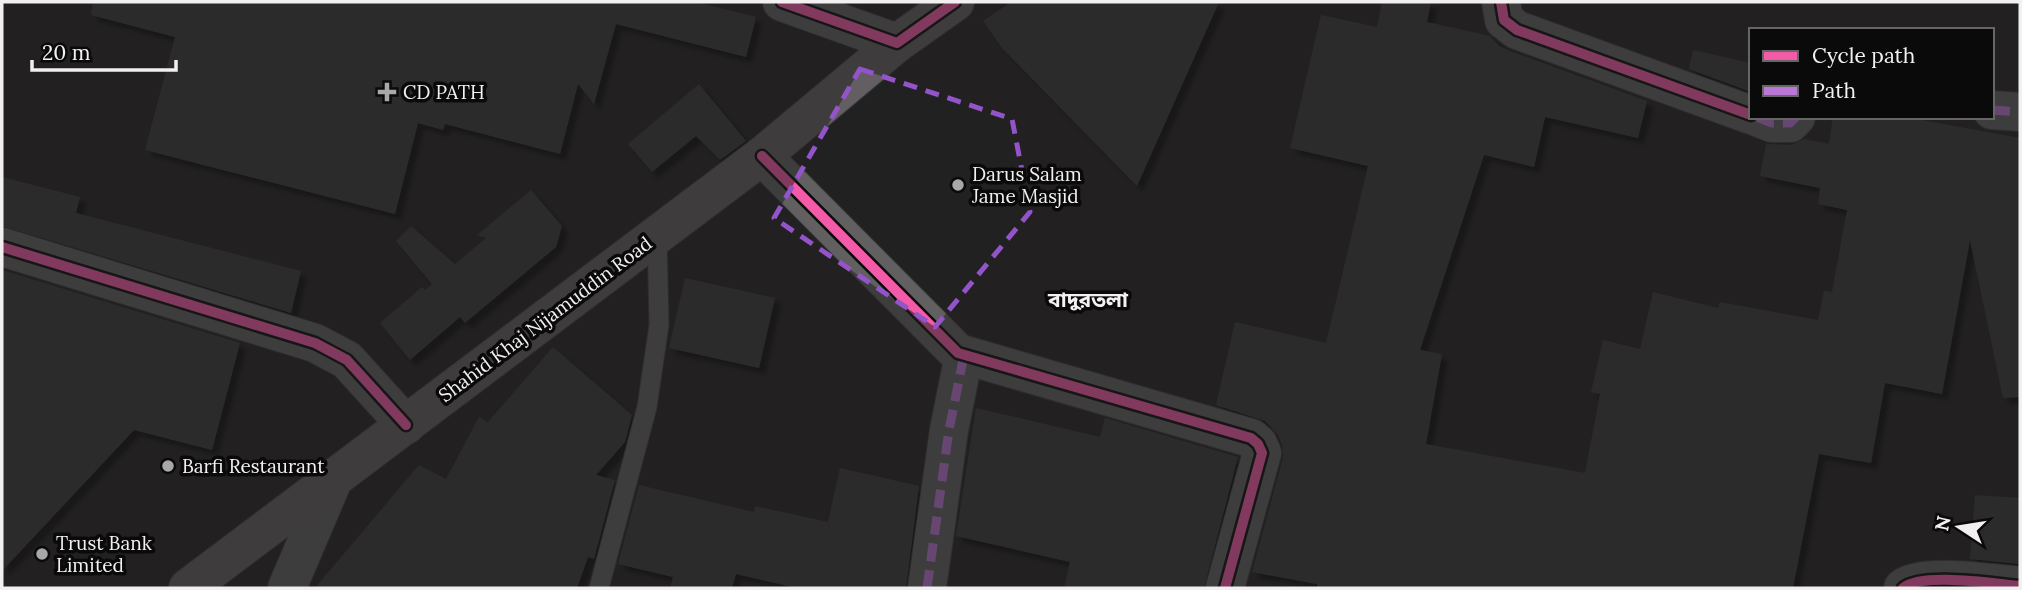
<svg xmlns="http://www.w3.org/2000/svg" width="2022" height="590" viewBox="0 0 2022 590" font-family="Lora,'Noto Sans Bengali',serif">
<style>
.building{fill:#393838;filter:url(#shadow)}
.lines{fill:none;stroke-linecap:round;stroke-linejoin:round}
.lane-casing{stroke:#3d3c3d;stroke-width:21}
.street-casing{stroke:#3d3c3d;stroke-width:40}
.primary-casing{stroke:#3d3c3d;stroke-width:40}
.lane{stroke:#615f60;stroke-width:19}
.street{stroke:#615f60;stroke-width:38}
.primary{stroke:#635e62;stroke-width:38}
.quiet{stroke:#ba77d6;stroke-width:9;stroke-dasharray:18 9;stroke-linecap:butt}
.cycleway-casing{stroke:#0b0a0b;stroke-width:15}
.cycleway{stroke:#f35aa7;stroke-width:10}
.marked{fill:none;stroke:#9353c9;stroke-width:5;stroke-dasharray:14 9;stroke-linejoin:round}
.poi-dot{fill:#a9a8a8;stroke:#0b0a0b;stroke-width:2.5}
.labels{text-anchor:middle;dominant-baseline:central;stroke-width:7;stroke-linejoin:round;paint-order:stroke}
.poi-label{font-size:19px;fill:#f2f0f1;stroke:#0b0a0b;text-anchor:start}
.street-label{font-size:19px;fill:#f2f0f1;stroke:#0b0a0b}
.neighbourhood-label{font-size:21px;font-weight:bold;fill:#f2f0f1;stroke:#0b0a0b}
</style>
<defs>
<filter id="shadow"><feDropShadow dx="6" dy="6" stdDeviation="2" flood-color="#0009"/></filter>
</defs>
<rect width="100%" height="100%" fill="#222121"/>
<g class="building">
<polygon points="93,2 696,2 756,17 746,57 616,24 594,104 578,84 560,154 445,124 443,130 418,123 395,214 145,150 175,37 91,15"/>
<polygon points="1011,2 1219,2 1137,186 1002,48 983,21"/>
<polygon points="1382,2 1431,2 1427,22 1490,36 1499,46 1510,51 1647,101 1638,138 1545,117 1534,167 1484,155 1420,350 1442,354 1426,444 1585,473 1600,394 1591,392 1603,340 1640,349 1653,292 1718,308 1720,302 1818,320 1824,291 1832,292 1847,210 1818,204 1820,188 1760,176 1766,144 1791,145 1805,139 1829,144 1833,117 1905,117 2020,138 2020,397 2003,398 1970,240 1942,394 1885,383 1871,463 1819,454 1793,588 1317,588 1317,584 1252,572 1283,458 1282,445 1278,435 1265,421 1216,405 1235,322 1326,343 1368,166 1290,148 1321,15 1377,27"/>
<polygon points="1693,50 1751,63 1751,92 1689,69"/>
<polygon points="699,84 746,141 720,160 696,136 652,172 628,144"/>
<polygon points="2,177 80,197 76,213 301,271 291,313 2,226"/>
<polygon points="531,190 562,226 556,247 465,323 460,317 410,360 380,323 422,287 425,290 432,284 396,241 411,226 455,264 486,238 477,235"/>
<polygon points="2,270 240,343 212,450 134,430 2,571"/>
<polygon points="685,278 775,298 759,368 669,348"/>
<polygon points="553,347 632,415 625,442 596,475 615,480 594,559 588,557 577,588 315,588 419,465 446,479 479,417 488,422"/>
<polygon points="976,408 1100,437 1105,418 1238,457 1204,588 1064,588 1070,562 956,536"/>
<polygon points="840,468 919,486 906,588 797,588 736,574 732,588 670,588 673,577 618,564 639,485 754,512 755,506 828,522"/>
<polygon points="1975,495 2020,498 2020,564 1970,559"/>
</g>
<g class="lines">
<defs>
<polyline id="lane" points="599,588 647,407 659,325 657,235"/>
<g id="street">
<polyline points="782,2 897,43"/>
<polyline points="1501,2 1504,20 1517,30 1751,115"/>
<polyline points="1992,110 2020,112"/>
<polyline points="1757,117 1772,123 1790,123 1796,117"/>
<polyline points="762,156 958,353 1251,438 1258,444 1262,453 1225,588"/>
<polyline points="2,247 315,343 347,360 406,425"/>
<polyline points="287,588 333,480"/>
<polyline points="927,588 949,430 964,355"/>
<path d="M 1903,588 C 1922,572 1995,584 2020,586"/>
</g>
<polyline id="primary" points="188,588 762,156 897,43 955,2"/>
</defs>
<use href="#lane" class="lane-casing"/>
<use href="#street" class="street-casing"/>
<use href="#primary" class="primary-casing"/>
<use href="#lane" class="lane"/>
<use href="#street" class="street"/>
<use href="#primary" class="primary"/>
<g class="quiet">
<polyline points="1992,110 2020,112"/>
<polyline points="1757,117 1772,123 1790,123 1796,117"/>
<polyline points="927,588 949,430 964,355"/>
</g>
<defs>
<g id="cycleway">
<polyline points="782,2 897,43 955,2"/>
<polyline points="1501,2 1504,20 1517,30 1751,115"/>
<polyline points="762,156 958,353 1251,438 1258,444 1262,453 1225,588"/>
<polyline points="2,247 315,343 347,360 406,425"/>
<path d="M 1903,588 C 1922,572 1995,584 2020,586"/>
</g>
</defs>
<use href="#cycleway" class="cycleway-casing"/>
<use href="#cycleway" class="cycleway"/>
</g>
<path d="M0 0H2022V590H0ZM 860,69 L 1012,119 L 1030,212 L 935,327 L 774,218 Z" fill="#222121" fill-opacity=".55" fill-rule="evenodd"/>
<path class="marked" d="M 860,69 L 1012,119 L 1030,212 L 935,327 L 774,218 Z"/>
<g class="poi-dot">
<path d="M383.5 81.5h7v7h7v7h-7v7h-7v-7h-7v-7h7z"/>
<circle cx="958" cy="185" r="7"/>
<circle cx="168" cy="466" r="7"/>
<circle cx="42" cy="554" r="7"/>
</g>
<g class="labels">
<g class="poi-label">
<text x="403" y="92">CD PATH</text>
<text x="972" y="174">Darus Salam<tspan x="972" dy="22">Jame Masjid</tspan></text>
<text x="182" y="466">Barfi Restaurant</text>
<text x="56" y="543">Trust Bank<tspan x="56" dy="22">Limited</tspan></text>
</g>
<g class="street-label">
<text transform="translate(545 319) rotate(-37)">Shahid Khaj Nijamuddin Road</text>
</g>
<g class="neighbourhood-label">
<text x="1088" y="299">বাদুরতলা</text>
</g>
</g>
<rect width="2022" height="590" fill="none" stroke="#f2f0f1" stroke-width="7"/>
<rect x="1749" y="28" width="245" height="91" fill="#0b0a0b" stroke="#676667" stroke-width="2"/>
<rect x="1763" y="51" width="35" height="10" fill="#f35aa7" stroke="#676667" stroke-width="2"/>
<text x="1812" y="63" font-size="21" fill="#f2f0f1">Cycle path</text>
<rect x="1763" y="86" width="35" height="10" fill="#ba77d6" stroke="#676667" stroke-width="2"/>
<text x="1812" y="98" font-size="21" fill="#f2f0f1">Path</text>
<g transform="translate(1959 527) rotate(282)" stroke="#0b0a0b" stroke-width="5" paint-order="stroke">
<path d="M0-5L12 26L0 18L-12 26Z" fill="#f2f0f1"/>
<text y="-10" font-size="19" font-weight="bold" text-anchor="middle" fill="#f2f0f1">N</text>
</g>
<path d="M32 60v10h144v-10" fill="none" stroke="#f2f0f1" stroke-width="3.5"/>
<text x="42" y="60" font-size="21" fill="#f2f0f1" stroke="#0b0a0b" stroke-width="5" paint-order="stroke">20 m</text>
</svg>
